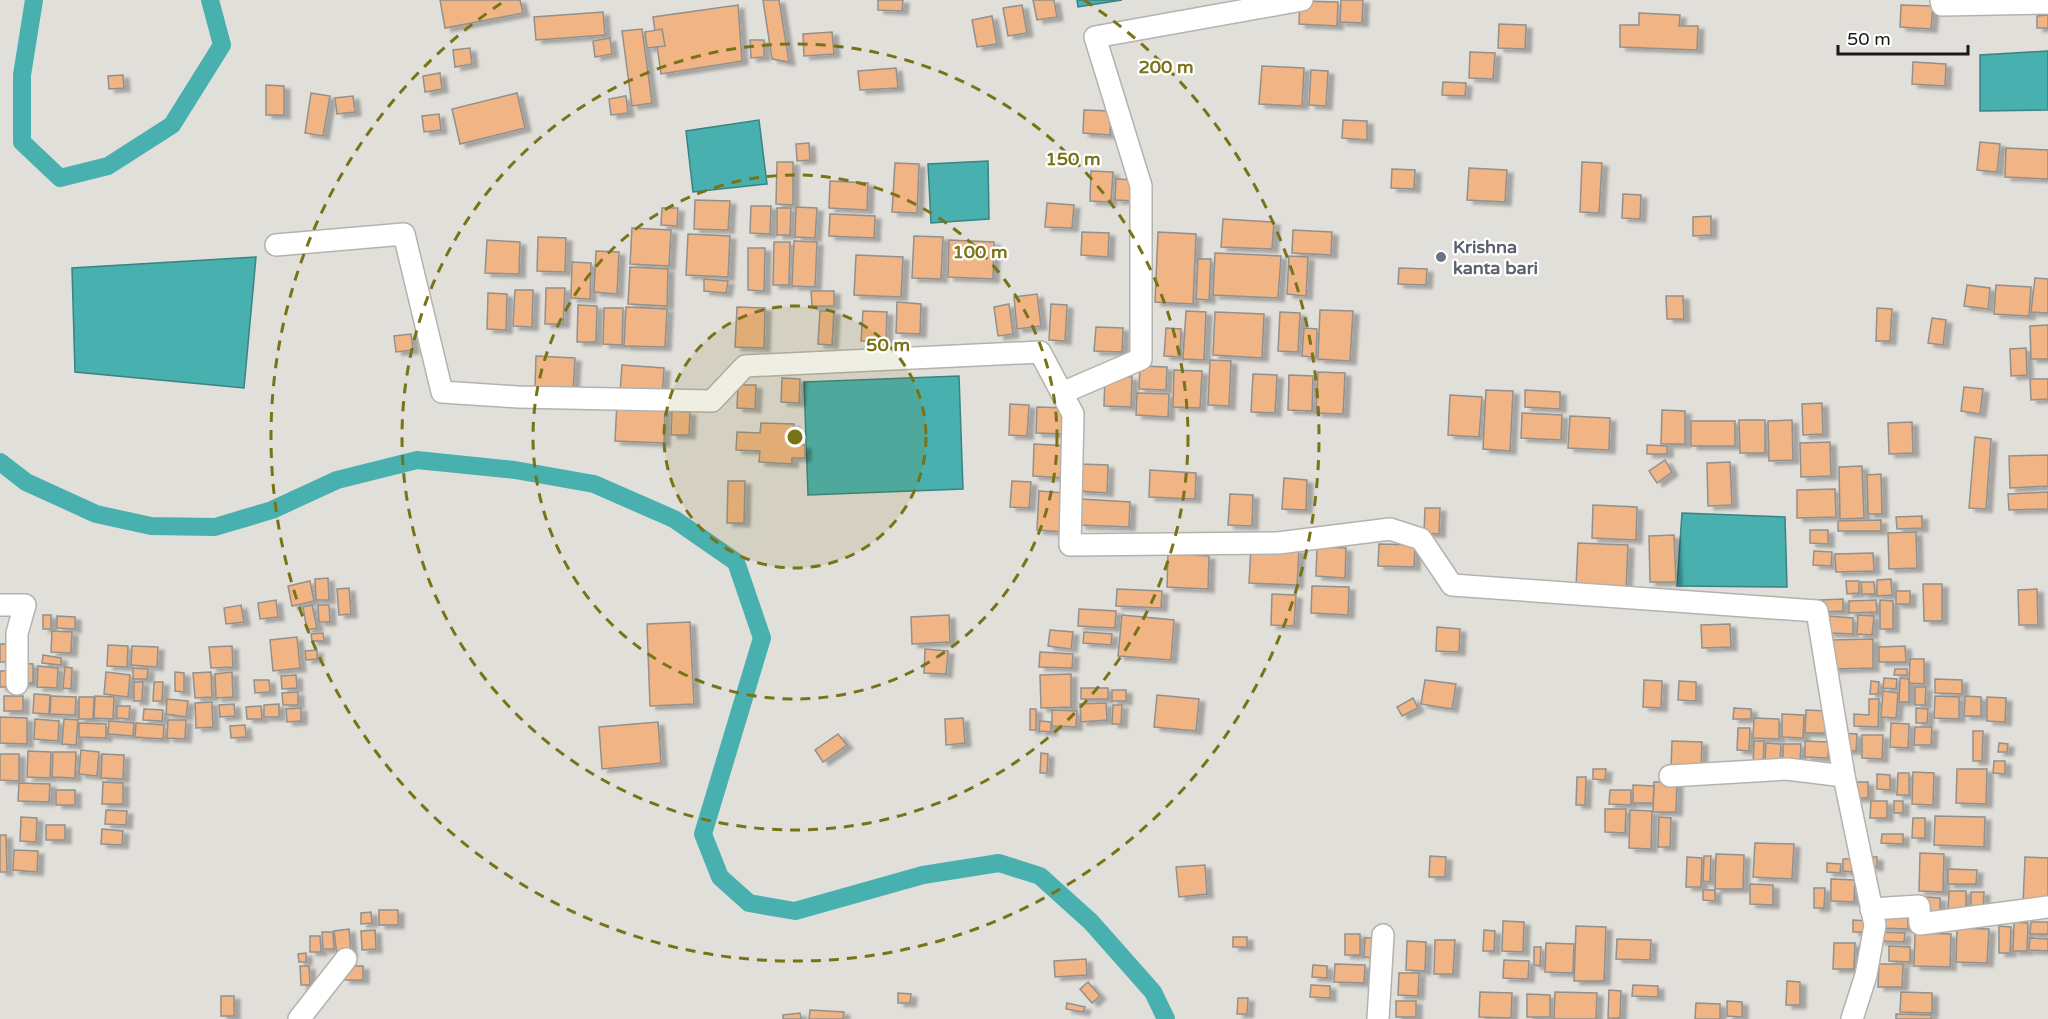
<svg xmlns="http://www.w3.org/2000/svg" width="2048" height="1019" viewBox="0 0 2048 1019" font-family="'Varela Round',sans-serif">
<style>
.water{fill:#48b0af;stroke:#3a8382;stroke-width:1.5}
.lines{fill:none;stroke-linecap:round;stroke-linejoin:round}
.canal{stroke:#48b0af;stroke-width:18}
.building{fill:#f1b484;stroke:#94908c;stroke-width:1.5;filter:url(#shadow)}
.minor-casing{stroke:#b4b2ad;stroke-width:24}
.minor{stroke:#fff;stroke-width:21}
.ring{fill:none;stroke:#797317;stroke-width:3;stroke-dasharray:10 8}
.worship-dot{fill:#6b7280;stroke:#fff;stroke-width:2}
.labels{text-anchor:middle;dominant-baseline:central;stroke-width:4.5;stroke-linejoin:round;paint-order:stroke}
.worship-label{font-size:18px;font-weight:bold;fill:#5b616d;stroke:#fff;text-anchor:start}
.centre{fill:#797317;stroke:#fff;stroke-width:3}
.ring-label{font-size:18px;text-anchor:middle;font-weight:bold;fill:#797317;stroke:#fff;stroke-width:4.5;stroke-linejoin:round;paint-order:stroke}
</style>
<defs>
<filter id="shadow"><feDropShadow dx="6" dy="3.5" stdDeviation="1.5" flood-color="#0004"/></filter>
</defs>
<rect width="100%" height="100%" fill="#e1dfda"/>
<g class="water">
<polygon points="1077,0 1122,0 1078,7"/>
<polygon points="2048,51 2048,110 1980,111 1980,55"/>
<polygon points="759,120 767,184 693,192 686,131"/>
<polygon points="988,161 989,219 931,223 928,164"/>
<polygon points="256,257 244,388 75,372 72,268"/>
<polygon points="959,376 963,489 808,495 804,382"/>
<polygon points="1682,513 1785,517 1787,587 1677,586"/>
</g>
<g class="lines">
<g class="canal">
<polyline points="34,0 22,75 22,142 60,178 108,166 172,125 222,45 210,0"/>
<polyline points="0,462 26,482 96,514 151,526 215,527 272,510 337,480 417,460 515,470 594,484 674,519 736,562 762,638 703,834 720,877 749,903 795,911 923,875 999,863 1040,876 1091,922 1153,992 1166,1019"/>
</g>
</g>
<g class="building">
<polygon points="440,0 520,0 523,13 445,28"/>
<polygon points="763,0 779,0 789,62 772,59"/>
<polygon points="878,0 903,0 902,11 878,10"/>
<polygon points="1033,0 1054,0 1057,17 1037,20"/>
<polygon points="1341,0 1363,0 1362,23 1340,22"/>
<polygon points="1300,1 1338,2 1337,26 1299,24"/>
<polygon points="738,5 742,61 661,74 653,17"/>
<polygon points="1022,5 1027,33 1008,36 1003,8"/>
<polygon points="1901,5 1933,6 1931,29 1900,27"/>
<polygon points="603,12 605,35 536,40 534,17"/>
<polygon points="1639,13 1680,15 1679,26 1698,26 1697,50 1620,47 1620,25 1639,25"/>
<polygon points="2048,15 2048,28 2037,28 2037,16"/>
<polygon points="992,16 997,44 977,47 972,20"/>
<polygon points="1499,24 1526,25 1525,49 1498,48"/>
<polygon points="642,29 652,103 632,106 622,31"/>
<polygon points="662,29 665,46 647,48 645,32"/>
<polygon points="832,32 834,54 804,56 803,34"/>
<polygon points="610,38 612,54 595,57 593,41"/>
<polygon points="750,40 764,40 764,57 751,58"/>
<polygon points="470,48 472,64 455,67 453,50"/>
<polygon points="1470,52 1495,53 1493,79 1469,78"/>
<polygon points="1913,62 1946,64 1945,86 1912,84"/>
<polygon points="1262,66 1304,68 1302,106 1259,104"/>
<polygon points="896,68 898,88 860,90 858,71"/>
<polygon points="1311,70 1328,71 1326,106 1309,105"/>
<polygon points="440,73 442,89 425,92 423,76"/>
<polygon points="123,75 124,88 109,89 108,76"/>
<polygon points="1443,82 1466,83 1465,96 1442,95"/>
<polygon points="266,85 284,86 284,115 266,115"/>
<polygon points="311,93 330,96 323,136 305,133"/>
<polygon points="517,93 525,128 460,144 452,109"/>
<polygon points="353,96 355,112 337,114 335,98"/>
<polygon points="626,96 628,113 611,115 609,99"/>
<polygon points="1084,110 1111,111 1110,135 1083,133"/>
<polygon points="439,114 441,130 424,132 422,116"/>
<polygon points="1343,120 1367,121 1367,140 1342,138"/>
<polygon points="1980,142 2000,144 1997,172 1977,170"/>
<polygon points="809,143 810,160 797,161 796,144"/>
<polygon points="2006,148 2048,150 2048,179 2005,177"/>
<polygon points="777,162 793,162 793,205 776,204"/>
<polygon points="1582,162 1602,163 1599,213 1580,212"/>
<polygon points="895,163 919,164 917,213 892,212"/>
<polygon points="1469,168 1507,170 1505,202 1467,200"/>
<polygon points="1392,169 1415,170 1414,189 1391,188"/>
<polygon points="1091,171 1113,172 1111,202 1090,201"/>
<polygon points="1116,179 1136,180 1135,201 1115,200"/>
<polygon points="830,181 868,183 867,210 829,208"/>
<polygon points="1623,194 1641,195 1640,219 1622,218"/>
<polygon points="695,200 730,201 728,230 694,229"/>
<polygon points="1047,203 1074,205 1072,228 1045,227"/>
<polygon points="751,206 771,206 770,234 750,233"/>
<polygon points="796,207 817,208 815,238 795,237"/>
<polygon points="662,208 678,208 677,226 661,225"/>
<polygon points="777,208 791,208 790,235 777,235"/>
<polygon points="830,214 875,216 874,238 829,236"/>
<polygon points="1711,216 1711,235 1693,236 1693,217"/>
<polygon points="1223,219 1274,222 1272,249 1221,247"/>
<polygon points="632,228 671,230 669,266 630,264"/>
<polygon points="1293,230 1332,232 1331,255 1292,253"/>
<polygon points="1082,232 1109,233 1108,257 1081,255"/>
<polygon points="1158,232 1196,234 1193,304 1155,302"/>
<polygon points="688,234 730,236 728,277 686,275"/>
<polygon points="914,236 943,237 941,279 912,278"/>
<polygon points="538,237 566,238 565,272 537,271"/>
<polygon points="487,240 520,242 519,274 485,273"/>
<polygon points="949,240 994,242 993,279 948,277"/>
<polygon points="794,241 817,242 815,287 792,286"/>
<polygon points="774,242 790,242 789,285 773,285"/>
<polygon points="748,248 765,248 764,291 748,290"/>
<polygon points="596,251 619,252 617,294 594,292"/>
<polygon points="1215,253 1281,256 1278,298 1213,295"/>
<polygon points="856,255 903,257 901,297 854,295"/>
<polygon points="1289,256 1308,257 1306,296 1287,294"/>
<polygon points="1198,259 1211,259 1209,300 1196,299"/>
<polygon points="572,262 591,263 590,299 571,298"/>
<polygon points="630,267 668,269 667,306 628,304"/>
<polygon points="1399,268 1427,269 1426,285 1398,284"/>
<polygon points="2035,278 2048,279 2048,313 2031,312"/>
<polygon points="704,279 728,281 726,293 704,291"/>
<polygon points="1967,285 1990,288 1988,309 1964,306"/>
<polygon points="1996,285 2031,287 2029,316 1994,314"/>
<polygon points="546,288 565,288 563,324 545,324"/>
<polygon points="515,290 533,290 532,327 513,326"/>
<polygon points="811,291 834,291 834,306 812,306"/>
<polygon points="488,293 507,294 506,330 487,329"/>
<polygon points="1037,294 1041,326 1017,329 1014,297"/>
<polygon points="1666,296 1683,296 1684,319 1667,319"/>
<polygon points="897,302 921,304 920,334 896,333"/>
<polygon points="1009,304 1013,334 998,336 994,307"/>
<polygon points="1051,304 1067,305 1065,341 1049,340"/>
<polygon points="578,305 597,306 596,342 577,342"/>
<polygon points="626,307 667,309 665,347 624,346"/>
<polygon points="737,307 765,308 764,348 735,347"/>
<polygon points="604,308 623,308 622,345 603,344"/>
<polygon points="1877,308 1892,309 1890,341 1876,341"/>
<polygon points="1320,310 1353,311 1350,361 1318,359"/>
<polygon points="820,311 834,311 832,345 818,344"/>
<polygon points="863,311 887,312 886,342 861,341"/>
<polygon points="1186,311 1206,312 1204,360 1183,359"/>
<polygon points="1215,312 1264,314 1262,358 1213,355"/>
<polygon points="1280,312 1300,313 1298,352 1278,351"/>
<polygon points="1932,318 1946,320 1943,345 1928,343"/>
<polygon points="2048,325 2048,359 2031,359 2030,326"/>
<polygon points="1096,327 1123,328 1122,352 1094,351"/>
<polygon points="1166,328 1181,329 1180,357 1164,356"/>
<polygon points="1304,328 1317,329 1316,357 1302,356"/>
<polygon points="411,334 413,350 396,352 394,336"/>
<polygon points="2026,348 2027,375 2011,376 2010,349"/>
<polygon points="536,356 575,358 573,390 535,388"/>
<polygon points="1210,360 1231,361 1229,406 1208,405"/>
<polygon points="622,365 664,368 662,396 620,393"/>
<polygon points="1140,366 1167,367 1166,390 1139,389"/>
<polygon points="1174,370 1202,371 1200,408 1173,407"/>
<polygon points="1318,372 1345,373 1343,414 1316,413"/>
<polygon points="1253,374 1277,375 1275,413 1251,412"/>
<polygon points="1289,375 1313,376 1312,411 1288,410"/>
<polygon points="1105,376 1132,377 1131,407 1104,406"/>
<polygon points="782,378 800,379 799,403 781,402"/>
<polygon points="2030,379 2048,379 2048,399 2031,400"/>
<polygon points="738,385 756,385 755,409 737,408"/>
<polygon points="1964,387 1983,389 1980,414 1961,411"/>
<polygon points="1486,390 1513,391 1510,451 1483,449"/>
<polygon points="1525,390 1560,392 1560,409 1525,407"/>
<polygon points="1137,393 1169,394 1168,417 1136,415"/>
<polygon points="1450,395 1482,397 1479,437 1448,435"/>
<polygon points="617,401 665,404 664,443 615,441"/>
<polygon points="1822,403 1823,434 1803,435 1802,404"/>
<polygon points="1010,404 1029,405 1027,436 1009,435"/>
<polygon points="1037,407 1066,408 1065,434 1036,433"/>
<polygon points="1662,410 1685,411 1685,444 1661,444"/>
<polygon points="672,411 690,412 689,435 671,435"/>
<polygon points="1522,413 1562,415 1561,440 1521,438"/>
<polygon points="1570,416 1610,418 1609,450 1568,448"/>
<polygon points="1739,420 1765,420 1765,453 1740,453"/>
<polygon points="1792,420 1793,460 1769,461 1768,421"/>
<rect x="1691" y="421" width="44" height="25"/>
<polygon points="1912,422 1913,453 1889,454 1888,423"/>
<polygon points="761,423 794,424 793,445 805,445 805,458 792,458 792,464 759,462 760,451 736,450 737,432 760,433"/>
<polygon points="1975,437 1991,439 1986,509 1969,508"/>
<polygon points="1830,442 1831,476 1801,477 1800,443"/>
<polygon points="1034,444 1070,446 1068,478 1033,476"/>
<polygon points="1647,445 1667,446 1667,454 1647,454"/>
<polygon points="2048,455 2048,486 2010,488 2009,456"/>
<polygon points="1665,460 1672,472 1657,483 1649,471"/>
<polygon points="1730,462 1732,505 1708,506 1707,463"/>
<polygon points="1080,464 1108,465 1107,493 1078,491"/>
<polygon points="1862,466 1864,518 1840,519 1839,467"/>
<polygon points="1150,470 1196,473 1195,499 1149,497"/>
<polygon points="1881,474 1882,514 1868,514 1867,475"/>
<polygon points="1284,478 1307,480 1306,510 1282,509"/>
<polygon points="728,481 745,481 744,523 727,523"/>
<polygon points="1012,481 1031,482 1029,508 1010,507"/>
<polygon points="1835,489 1836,517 1797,518 1797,490"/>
<polygon points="1039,491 1065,493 1063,532 1037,530"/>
<polygon points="2048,492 2048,509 2009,510 2008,494"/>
<polygon points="1230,494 1253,495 1252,526 1228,525"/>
<polygon points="1081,499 1130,502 1129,527 1080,525"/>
<polygon points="1593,505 1637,507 1636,540 1592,538"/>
<polygon points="1425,508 1440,508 1439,534 1424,533"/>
<polygon points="1922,516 1922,528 1897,529 1896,517"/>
<polygon points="1881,520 1881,531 1838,531 1838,521"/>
<polygon points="1810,530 1828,530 1828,544 1810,543"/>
<polygon points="1916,532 1917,568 1889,569 1888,533"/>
<polygon points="1674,535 1676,582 1650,582 1649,536"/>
<polygon points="1578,543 1628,545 1626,589 1576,587"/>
<polygon points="1379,544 1415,545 1414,567 1378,566"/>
<polygon points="1251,547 1299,550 1297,585 1249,583"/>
<polygon points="1317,547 1346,548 1345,578 1316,576"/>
<polygon points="1814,551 1832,552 1831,566 1813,565"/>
<polygon points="1873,553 1874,571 1836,572 1835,554"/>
<polygon points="1168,554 1209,556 1208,589 1167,587"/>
<polygon points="328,578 329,600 316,600 315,579"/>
<polygon points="1891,579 1892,595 1877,596 1877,580"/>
<polygon points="310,581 314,601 292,606 288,586"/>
<polygon points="1846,581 1859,581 1859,593 1847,594"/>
<polygon points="1861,582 1874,582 1875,594 1862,594"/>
<polygon points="1923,584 1942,584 1942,621 1924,621"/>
<polygon points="1312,586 1349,587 1348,615 1311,613"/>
<polygon points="349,588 351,614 339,615 337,589"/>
<polygon points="1117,589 1162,591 1161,608 1116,606"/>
<polygon points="2037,589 2038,625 2019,625 2018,590"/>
<rect x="1896" y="591" width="14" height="13"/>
<polygon points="1272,594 1296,595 1294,626 1271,625"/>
<polygon points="1843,599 1843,611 1820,612 1820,600"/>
<polygon points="276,600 278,617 260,619 258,603"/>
<polygon points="1876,600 1877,612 1849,613 1849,601"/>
<polygon points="1880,600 1893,601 1893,629 1880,629"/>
<polygon points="241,605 244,622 226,624 224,608"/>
<polygon points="312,605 317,628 307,630 303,607"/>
<polygon points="318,605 329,605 330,622 319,622"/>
<polygon points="1079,609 1116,611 1115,628 1078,626"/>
<rect x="43" y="615" width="8" height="14"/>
<polygon points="949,615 950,642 912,644 911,617"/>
<polygon points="1122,615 1174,620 1171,660 1118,656"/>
<polygon points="1858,615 1874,616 1872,635 1857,634"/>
<polygon points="57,616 75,617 75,629 57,628"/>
<polygon points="1828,616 1853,618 1853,634 1828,633"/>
<polygon points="690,622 694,704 650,706 647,624"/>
<polygon points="1730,624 1731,647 1702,648 1701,625"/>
<polygon points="1437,627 1460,629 1459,652 1436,651"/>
<polygon points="1050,630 1073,632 1071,649 1048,646"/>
<polygon points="52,631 72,632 71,653 51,652"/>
<polygon points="1084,632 1112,634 1111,645 1083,643"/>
<polygon points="323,633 324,641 312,641 311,634"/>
<polygon points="297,637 300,668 273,671 270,640"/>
<polygon points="1873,639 1873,668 1833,669 1832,640"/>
<rect x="0" y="644" width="9" height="18"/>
<polygon points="108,645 128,646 127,667 107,666"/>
<polygon points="132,646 158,647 157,667 131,665"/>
<polygon points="232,646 233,667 211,668 209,647"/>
<polygon points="1905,646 1906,662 1879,662 1879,647"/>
<polygon points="925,649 948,651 946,674 924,673"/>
<polygon points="317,650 317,659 306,660 305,651"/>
<polygon points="1040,652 1073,654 1072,668 1039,667"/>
<polygon points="43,655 61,658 61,665 42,663"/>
<polygon points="1910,659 1924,659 1924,684 1909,683"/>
<polygon points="19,663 33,664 33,683 19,683"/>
<polygon points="38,666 58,668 57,688 37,687"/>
<polygon points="65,667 72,668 71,689 63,688"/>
<polygon points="133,668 148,669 147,679 133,679"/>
<polygon points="1895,669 1907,669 1907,675 1894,675"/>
<rect x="0" y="671" width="7" height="16"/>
<polygon points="106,672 130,675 128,697 104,694"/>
<polygon points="175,672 184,673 184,692 175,691"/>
<polygon points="211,672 212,697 195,698 193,673"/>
<polygon points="232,672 233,697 216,698 215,674"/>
<polygon points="1071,674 1071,707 1041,708 1040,675"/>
<polygon points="296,675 297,688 282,689 281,676"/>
<polygon points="1884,678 1897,679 1896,689 1883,688"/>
<polygon points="1900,678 1909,679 1909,702 1899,702"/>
<polygon points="1935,679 1962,680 1962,694 1935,693"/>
<polygon points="254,680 269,680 270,692 255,693"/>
<polygon points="1425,680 1456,684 1452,709 1421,704"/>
<polygon points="1644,680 1662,681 1661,708 1643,707"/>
<polygon points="1679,681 1696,682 1696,701 1678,700"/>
<polygon points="1871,681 1879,682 1878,694 1870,694"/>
<polygon points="134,682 143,682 142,701 134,701"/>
<polygon points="154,682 163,682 162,701 153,701"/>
<polygon points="1915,687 1926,687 1925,705 1915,705"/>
<rect x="1081" y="688" width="27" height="11"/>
<rect x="1112" y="690" width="14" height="11"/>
<polygon points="1883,691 1898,693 1896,718 1881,717"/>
<polygon points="298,692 298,705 283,705 282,693"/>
<polygon points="34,694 50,695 49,714 33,713"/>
<polygon points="1157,695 1199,699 1196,731 1154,727"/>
<rect x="4" y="696" width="19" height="15"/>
<polygon points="51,696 76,697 75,715 50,714"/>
<polygon points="95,696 114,697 113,719 94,718"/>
<polygon points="1935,696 1959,697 1959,719 1934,718"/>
<polygon points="1965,696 1981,697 1981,716 1964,716"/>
<polygon points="79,697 94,697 93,719 79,719"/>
<polygon points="1987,697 2006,698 2005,722 1987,721"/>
<polygon points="1413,698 1418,708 1402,716 1397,707"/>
<polygon points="167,699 188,701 186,717 166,714"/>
<polygon points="1869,699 1879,699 1878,727 1854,726 1854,714 1869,715"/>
<polygon points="212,702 213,727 196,728 195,703"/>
<polygon points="1106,703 1107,720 1081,722 1080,704"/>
<polygon points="234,704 235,716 220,717 219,705"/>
<polygon points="279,704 279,717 264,717 264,705"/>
<polygon points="1113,705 1122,705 1121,724 1112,724"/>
<polygon points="117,706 130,706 129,719 117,718"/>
<polygon points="261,706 262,719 247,719 246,707"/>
<polygon points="301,708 301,721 287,722 286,709"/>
<polygon points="1734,708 1751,709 1751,719 1733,719"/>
<polygon points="1916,708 1928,709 1927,723 1916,723"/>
<polygon points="144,709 163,710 162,721 143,720"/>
<rect x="1030" y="709" width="6" height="21"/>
<polygon points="1052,710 1077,711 1076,727 1052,726"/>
<polygon points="1806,710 1827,711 1827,733 1805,733"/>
<polygon points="1782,714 1804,715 1803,738 1782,737"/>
<polygon points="0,717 27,718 27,744 0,743"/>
<polygon points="963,718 965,743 946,745 945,719"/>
<polygon points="1754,718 1779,719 1779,739 1753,738"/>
<polygon points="35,719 59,721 58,741 34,739"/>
<polygon points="64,719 78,720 76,745 62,744"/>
<polygon points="168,720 186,720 185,739 167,738"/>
<polygon points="109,721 134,723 133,736 108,734"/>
<polygon points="1040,721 1051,722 1051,732 1039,731"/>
<polygon points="658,722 661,763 602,769 599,727"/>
<polygon points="79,723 106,724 106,738 79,737"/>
<polygon points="136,723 164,725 163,739 135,737"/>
<polygon points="1891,723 1909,724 1908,748 1890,747"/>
<polygon points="245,725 246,737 231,738 230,726"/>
<polygon points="1915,727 1932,727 1931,745 1914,745"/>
<polygon points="1738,728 1750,728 1749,751 1737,750"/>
<polygon points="1973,731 1983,731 1982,761 1973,761"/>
<polygon points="1840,733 1857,734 1856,751 1840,750"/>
<polygon points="838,734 847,745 823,762 815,750"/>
<polygon points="1862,735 1883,735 1882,759 1862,758"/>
<polygon points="1672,741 1702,742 1701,770 1671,769"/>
<polygon points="1754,741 1764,741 1763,765 1753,765"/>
<polygon points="1805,741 1829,742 1828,758 1805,757"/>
<polygon points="1766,743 1781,744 1780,762 1765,762"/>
<polygon points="1999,743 2008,744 2007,752 1998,752"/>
<polygon points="1783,744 1801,744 1800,761 1783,761"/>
<polygon points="81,750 99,752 97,776 79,774"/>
<polygon points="28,751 51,752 50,778 27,777"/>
<polygon points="53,752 76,752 75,778 52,777"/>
<polygon points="1041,753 1048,754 1047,773 1040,773"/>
<polygon points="0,754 19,754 19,781 0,780"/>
<polygon points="102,754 124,755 123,779 101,778"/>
<polygon points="1994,761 2005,761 2005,774 1993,773"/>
<polygon points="1593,769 1606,769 1605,780 1593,779"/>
<polygon points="1957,769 1987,769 1986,804 1956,803"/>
<polygon points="1913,772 1934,773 1933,805 1912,804"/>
<polygon points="1898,773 1909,773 1909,795 1897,795"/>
<polygon points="1877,774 1890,775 1890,790 1877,789"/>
<polygon points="1577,777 1586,777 1585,805 1576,805"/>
<polygon points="103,782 123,783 123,804 102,804"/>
<polygon points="1654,782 1677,782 1676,812 1653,812"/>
<rect x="1854" y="782" width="14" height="16"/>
<polygon points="19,783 50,784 49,802 18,801"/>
<polygon points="1633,785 1654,786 1653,803 1633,803"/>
<rect x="56" y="790" width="19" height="15"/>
<polygon points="1610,790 1631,790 1631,805 1609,804"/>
<polygon points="1871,801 1887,801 1887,818 1870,818"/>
<rect x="1894" y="801" width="9" height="12"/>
<polygon points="1605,809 1626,809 1625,833 1605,832"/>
<polygon points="106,810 127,811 126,825 105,824"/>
<polygon points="1630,810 1652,811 1651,849 1629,848"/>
<polygon points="1935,816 1985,817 1984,847 1934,845"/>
<polygon points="21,817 37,818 36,842 20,841"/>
<polygon points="1659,817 1671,818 1670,847 1658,847"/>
<polygon points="1913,818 1925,818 1925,838 1912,838"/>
<rect x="46" y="825" width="19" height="15"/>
<polygon points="102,829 123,831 122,845 101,844"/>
<polygon points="1882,834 1903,834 1903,844 1881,843"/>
<polygon points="0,835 6,835 7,872 0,872"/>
<polygon points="1755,843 1794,844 1792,879 1753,877"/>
<polygon points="14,850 38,851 37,872 13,870"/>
<polygon points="1920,853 1944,854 1943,892 1919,891"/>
<polygon points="1716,854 1744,855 1743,889 1715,889"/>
<polygon points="1430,856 1446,857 1445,877 1429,877"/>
<polygon points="1704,856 1711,856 1710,882 1703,881"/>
<polygon points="1687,857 1702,858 1701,887 1686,887"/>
<rect x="1870" y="857" width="7" height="10"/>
<polygon points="2025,857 2048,858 2048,905 2023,904"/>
<polygon points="1843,859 1853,859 1852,872 1843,871"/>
<polygon points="1827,863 1841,864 1840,873 1827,872"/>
<polygon points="1205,865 1207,894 1179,897 1176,867"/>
<polygon points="1948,869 1977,870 1976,884 1948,884"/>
<polygon points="1831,879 1855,880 1854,902 1831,901"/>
<polygon points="1750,884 1773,885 1773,905 1750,904"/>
<polygon points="1814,888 1825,888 1824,908 1814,908"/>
<polygon points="1703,890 1715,890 1715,901 1703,900"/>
<polygon points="1949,891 1966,891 1966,910 1948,909"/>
<polygon points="1971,892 1984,892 1983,908 1971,907"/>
<polygon points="1926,897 1940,898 1940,912 1926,911"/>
<rect x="379" y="910" width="19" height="15"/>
<polygon points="371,912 372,923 361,924 361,913"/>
<polygon points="1880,914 1908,915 1908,929 1879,928"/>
<polygon points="1853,920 1866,921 1866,932 1853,932"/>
<polygon points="1503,921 1524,922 1523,952 1502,951"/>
<polygon points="2014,922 2028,923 2027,951 2013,951"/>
<polygon points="2031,922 2048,922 2048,934 2030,934"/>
<polygon points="1576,926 1606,927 1604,981 1574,981"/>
<polygon points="1999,926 2011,927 2010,953 1999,953"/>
<polygon points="1957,928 1989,929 1987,963 1956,962"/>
<polygon points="349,929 351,953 337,955 334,931"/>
<polygon points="375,930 376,949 362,950 361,931"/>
<polygon points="1484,930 1495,931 1494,951 1483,951"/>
<polygon points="322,932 333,932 334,949 323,949"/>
<polygon points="1879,932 1905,933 1904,942 1879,941"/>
<polygon points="1915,933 1951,934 1950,967 1914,966"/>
<rect x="1345" y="934" width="15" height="21"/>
<polygon points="310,936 320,936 321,952 310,952"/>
<rect x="1233" y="937" width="14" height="10"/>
<polygon points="1365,938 1376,938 1375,958 1364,957"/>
<polygon points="2030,938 2048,939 2048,951 2029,950"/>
<polygon points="1617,939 1651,940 1650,960 1616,959"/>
<polygon points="1435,940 1455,940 1453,974 1434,974"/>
<polygon points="1407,941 1426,942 1425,971 1406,970"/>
<polygon points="1546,943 1574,944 1573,973 1545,972"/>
<polygon points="1834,943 1855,943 1854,969 1833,969"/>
<polygon points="1889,946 1910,947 1910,962 1889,961"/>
<polygon points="1534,947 1541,947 1540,966 1534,965"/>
<polygon points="306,953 306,962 299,962 298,954"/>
<polygon points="1086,959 1087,975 1055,977 1054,961"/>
<polygon points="1504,960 1529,961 1528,979 1503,978"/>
<polygon points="1335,964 1365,965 1364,983 1334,982"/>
<polygon points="1879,964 1903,964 1902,987 1878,987"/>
<polygon points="1313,965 1327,966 1327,978 1312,977"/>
<polygon points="300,966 309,966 310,985 301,985"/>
<rect x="344" y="966" width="19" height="14"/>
<polygon points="1399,973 1419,973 1418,996 1398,995"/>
<polygon points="1787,981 1800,982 1800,1005 1786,1005"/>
<polygon points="1088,982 1100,996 1092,1003 1080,989"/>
<polygon points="1311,985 1330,986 1330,998 1310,997"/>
<polygon points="1633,985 1658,986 1658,997 1632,996"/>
<polygon points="1609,990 1621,991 1620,1018 1608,1018"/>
<polygon points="1480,992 1512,993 1511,1018 1479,1017"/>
<polygon points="1555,992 1597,993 1596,1019 1554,1019"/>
<polygon points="1901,992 1932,993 1932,1013 1900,1012"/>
<polygon points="898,993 911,994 910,1003 898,1003"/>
<polygon points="1527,994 1550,995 1550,1017 1527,1017"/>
<rect x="221" y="996" width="13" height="20"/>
<polygon points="1238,998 1248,998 1247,1014 1237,1014"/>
<rect x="1396" y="1001" width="20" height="16"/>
<polygon points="1727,1001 1742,1002 1742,1017 1727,1016"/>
<polygon points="1067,1003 1085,1007 1083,1012 1066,1009"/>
<polygon points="1696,1003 1720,1004 1720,1019 1695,1019"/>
<polygon points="810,1010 844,1012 843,1019 809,1019"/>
<polygon points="800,1013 801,1019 783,1019 783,1015"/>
<polygon points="1896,1014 1931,1015 1931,1019 1896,1019"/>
</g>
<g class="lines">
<defs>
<g id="minor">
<polyline points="1941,0 1942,5 2048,3"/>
<polyline points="276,245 404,234 442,392 518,397 712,401 745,366 1040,352 1073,414 1070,545 1278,543 1390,529 1421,539 1452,585 1817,611 1844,776 1875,925 1866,975 1852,1019"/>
<polyline points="1062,393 1141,359 1141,186 1095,37 1302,0"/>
<polyline points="0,605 25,605 17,633 17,684"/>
<polyline points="1670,776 1787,769 1844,776"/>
<polyline points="1871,909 1919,906 1920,924 2048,907"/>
<polyline points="299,1019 346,959"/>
<polyline points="1378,1019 1383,935"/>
</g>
</defs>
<use href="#minor" class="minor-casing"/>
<use href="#minor" class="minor"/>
</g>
<circle cx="795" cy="437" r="131" fill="#797317" fill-opacity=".12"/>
<g class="ring">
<circle cx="795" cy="437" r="131"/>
<circle cx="795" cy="437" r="262"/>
<circle cx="795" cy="437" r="393"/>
<path d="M1084 0A524 524 0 1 1 506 0"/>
</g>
<circle class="worship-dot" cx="1441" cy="257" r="6"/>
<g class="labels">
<g class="worship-label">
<text x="1453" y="247">Krishna<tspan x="1453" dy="21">kanta bari</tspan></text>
</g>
</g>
<circle cx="795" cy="437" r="9" class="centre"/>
<g class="ring-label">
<text x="1166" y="73">200 m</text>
<text x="1073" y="165">150 m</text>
<text x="980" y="258">100 m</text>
<text x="888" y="351">50 m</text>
</g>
<path d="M1838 45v9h130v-9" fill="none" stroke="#1b1a18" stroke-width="3"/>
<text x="1847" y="45" font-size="18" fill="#1b1a18" stroke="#ffffff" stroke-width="4.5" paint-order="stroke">50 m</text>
</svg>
